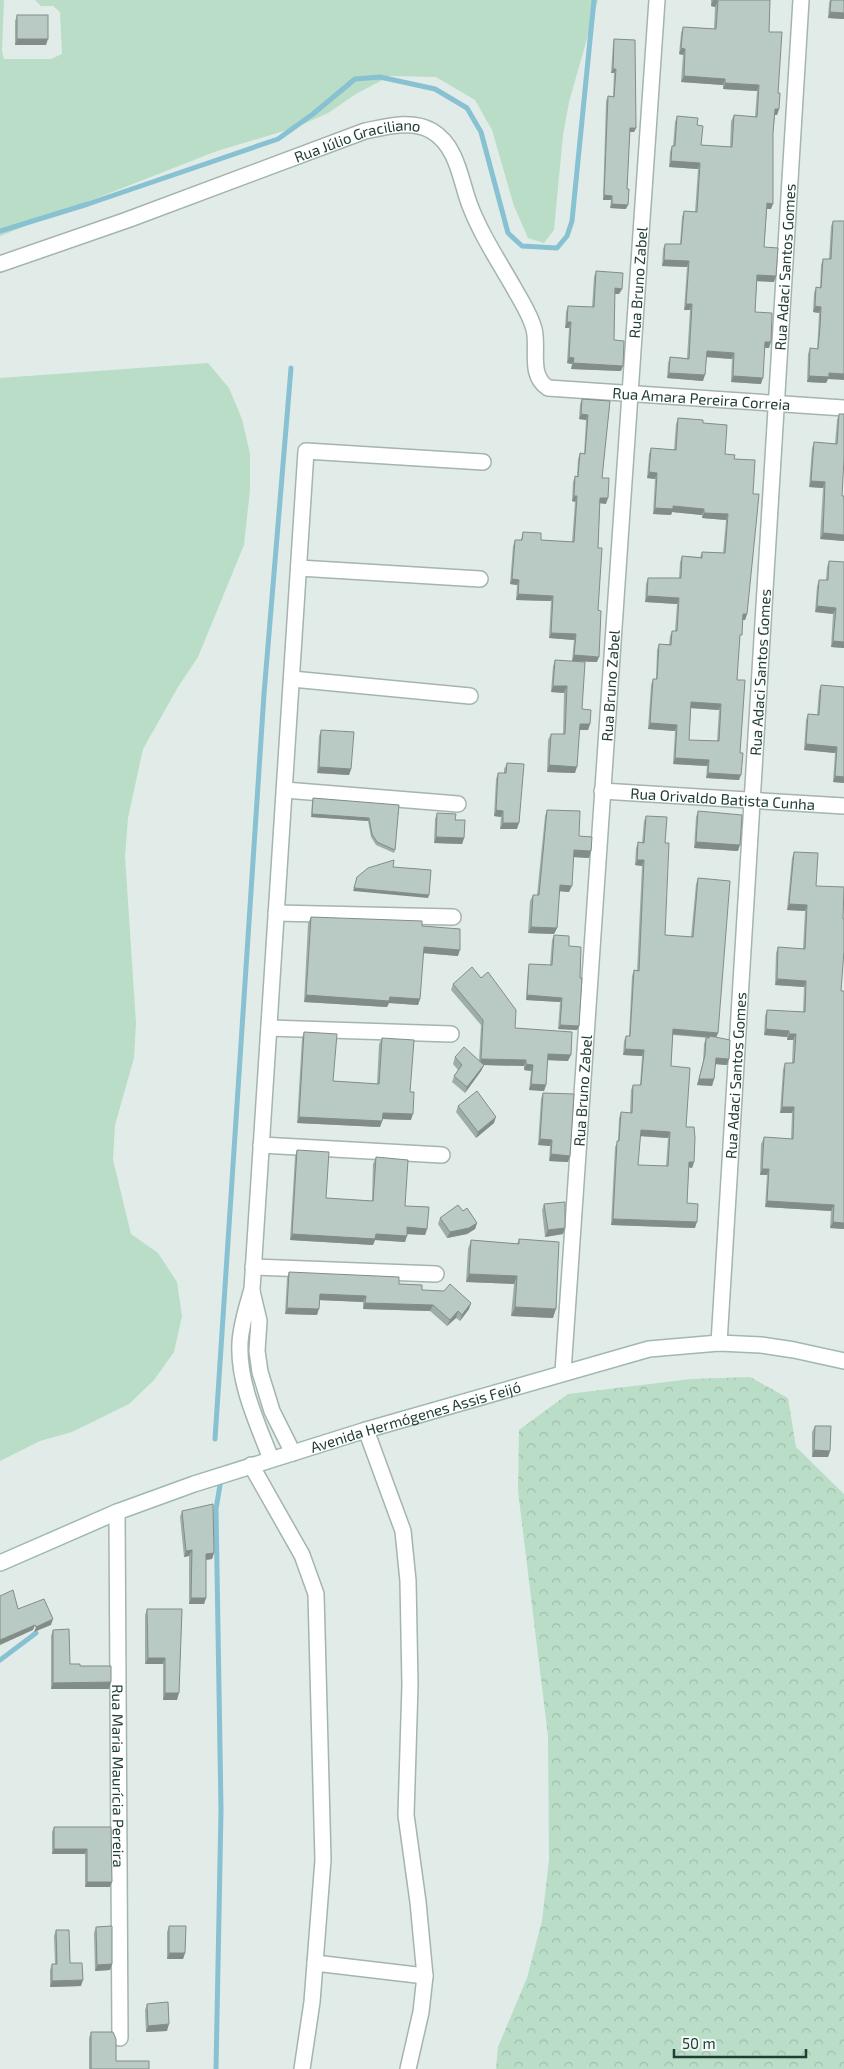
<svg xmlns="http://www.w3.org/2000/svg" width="844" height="2069" viewBox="0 0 844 2069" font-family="'Exo 2',sans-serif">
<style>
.grass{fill:#b9ddc6}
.forest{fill:url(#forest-crowns)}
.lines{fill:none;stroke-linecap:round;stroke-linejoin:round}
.stream{stroke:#88c1d2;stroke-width:5}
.street-casing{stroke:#a4b4af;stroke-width:18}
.secondary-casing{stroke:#9fb8b1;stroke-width:18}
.street{stroke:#fff;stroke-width:15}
.secondary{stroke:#fff;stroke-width:15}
.wall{fill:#9fada9;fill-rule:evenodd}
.shaded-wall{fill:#828d89}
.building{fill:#b9c9c4;stroke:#828d89;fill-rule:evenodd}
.labels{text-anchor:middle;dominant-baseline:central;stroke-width:4;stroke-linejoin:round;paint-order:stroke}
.street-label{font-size:15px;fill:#213d37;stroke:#f1f8f5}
</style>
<defs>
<pattern id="forest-crowns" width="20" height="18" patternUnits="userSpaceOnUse" patternTransform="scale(1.25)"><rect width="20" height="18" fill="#b9ddc6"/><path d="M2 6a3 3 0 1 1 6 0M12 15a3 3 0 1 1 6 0" fill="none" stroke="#9fbfab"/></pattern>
</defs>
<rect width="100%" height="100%" fill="#e1ece8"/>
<g class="grass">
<polygon points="0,0 4,0 2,51 4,59 51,59 62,54 60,12 53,6 41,6 35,0 598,0 569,102 563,135 554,230 544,243 528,238 514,206 492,130 475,100 436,77 390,76 356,94 328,113 297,127 217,151 0,236"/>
<polygon points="208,363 229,388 242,419 250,454 250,490 244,545 198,657 178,687 143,749 128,818 125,856 136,1023 134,1058 115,1125 113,1160 131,1234 158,1253 177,1282 182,1316 174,1352 154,1380 129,1404 72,1432 40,1441 0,1461 0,378"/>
</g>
<polygon class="forest" points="750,1377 788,1398 796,1447 844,1494 844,2069 496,2069 498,2047 527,1978 542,1921 549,1860 548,1736 518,1491 519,1430 568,1394 691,1379"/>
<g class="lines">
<g class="stream">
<polyline points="0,231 88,204 278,139 313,114 355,79 380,77 435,89 467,108 481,132 508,233 522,246 557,248 567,236 572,221 594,0"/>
<polyline points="215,1439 264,694 291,368"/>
<polyline points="0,1660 36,1633"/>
<polyline points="216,2069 221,1810 216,1509 220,1485"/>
</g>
<defs>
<g id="street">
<path id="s1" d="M 0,264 L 127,220 L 365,131 C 385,127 412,119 432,131 C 457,146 460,178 469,203 C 480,233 498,260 514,288 C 521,301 530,314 534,329 C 539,349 528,375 548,388 L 844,408"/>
<polyline points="299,568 480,579"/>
<polyline points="292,679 470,696"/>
<polyline points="285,790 458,804"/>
<path id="s2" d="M 602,791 L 844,806"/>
<polyline points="276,913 453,917"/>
<polyline points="269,1028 451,1034"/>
<polyline points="261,1145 442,1155"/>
<polyline points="253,1267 436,1274"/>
<polyline points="252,1291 259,1321 257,1351 260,1372 272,1411 293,1453"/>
<path id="s3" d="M 719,1343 L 801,0"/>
<path id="s4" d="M 563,1372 L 657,0"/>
<polyline points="366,1430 403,1531 408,1581 410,1685 406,1815 418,1902 425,1976 421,2012 408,2069"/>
<path d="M 271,1459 C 257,1422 238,1383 240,1343 C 241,1324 247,1307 252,1289 L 306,451 L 483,462"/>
<polyline points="251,1465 302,1555 316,1594 323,1860 312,2002 302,2069"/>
<path id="s5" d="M 117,1512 L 120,2038"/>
<polyline points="315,1963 425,1976"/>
</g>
<g id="secondary">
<path id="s6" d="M 0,1563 L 117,1512 L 194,1484 L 366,1430 L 649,1349 L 719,1343 L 761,1345 L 794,1350 L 844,1361"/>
</g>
</defs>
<use href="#street" class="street-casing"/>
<use href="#secondary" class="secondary-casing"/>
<use href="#street" class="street"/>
<use href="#secondary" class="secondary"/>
</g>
<g class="wall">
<polygon points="711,0 770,0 769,32 778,93 779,109 777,115 775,115 773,133 771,209 767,209 764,247 774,282 757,281 755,312 769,348 765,348 761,384 731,382 732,359 707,357 703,381 667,378 668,363 670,357 687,358 690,310 684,310 687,267 662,266 663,249 665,244 680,244 682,217 684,211 695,212 698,169 669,167 670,152 672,146 673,146 675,122 677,116 697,125 701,145 730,147 731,121 734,115 755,117 757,91 723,89 723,85 681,82 683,55 679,54 681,33 683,27 714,29 715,7 711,6"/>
<polygon points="830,0 844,0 844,19 828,18 829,3"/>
<polygon points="17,15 46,45 15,45 15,21"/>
<polygon points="614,39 636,128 634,132 630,132 626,209 610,208 611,200 603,200 606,101 608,96 613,97 614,73 611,73 613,43"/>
<polygon points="833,221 828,379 826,383 807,382 808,354 810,348 817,349 818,333 819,313 813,312 814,293 816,287 820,288 821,265 823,259 829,259 831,226"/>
<polygon points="596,271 622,289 619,294 615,294 614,340 621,371 571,369 572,364 567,363 569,328 565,328 566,312 568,306 592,307 594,277"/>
<polygon points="582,399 610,401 602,478 606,504 600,503 598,548 597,662 572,661 574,640 549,638 551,601 516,600 517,585 510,584 513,546 515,540 521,540 523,532 541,540 572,542 575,502 572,501 573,482 575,476 577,476 578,459 580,453 584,454 586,420 579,419 580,404"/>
<polygon points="839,414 842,496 844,496 844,541 820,539 823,488 809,487 812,448 814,442 835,444 837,420"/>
<path d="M 678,418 L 703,423 L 725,454 L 734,459 L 747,614 L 745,620 L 743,620 L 739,641 L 737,680 L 740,753 L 739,780 L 706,778 L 707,766 L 673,764 L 675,731 L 648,729 L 651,685 L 653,679 L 656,679 L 657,650 L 659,644 L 669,644 L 670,636 L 672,631 L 675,631 L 677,604 L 645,602 L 646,584 L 648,578 L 679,578 L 680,562 L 682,556 L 700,557 L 702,552 L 723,553 L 726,520 L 702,518 L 702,515 L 672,512 L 671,515 L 653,514 L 655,479 L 647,478 L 649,454 L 651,448 L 674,450 L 676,424 ZM 691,708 L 719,710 L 717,741 L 689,740 Z"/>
<polygon points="829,561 844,562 844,648 831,647 833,614 815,612 817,586 819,580 826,580 827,567"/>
<polygon points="555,660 590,724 588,730 579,730 575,773 547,772 548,740 551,734 563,734 564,693 551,692 553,666"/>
<polygon points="821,685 844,687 844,783 833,782 835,753 804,750 806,720 808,714 817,715 819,691"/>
<polygon points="321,730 351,769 349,775 317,773 319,736"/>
<polygon points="507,763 517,829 500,829 501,817 494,816 496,779 498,773 504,773 504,769"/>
<polygon points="313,798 399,805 395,850 394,853 376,845 371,837 368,821 311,817 312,802"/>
<polygon points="547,810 579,836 589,858 574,857 569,892 559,891 557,928 554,934 528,933 530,901 533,895 537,895 545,816"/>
<polygon points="698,811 738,851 694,848 696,817"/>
<polygon points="437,813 455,820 464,838 462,844 434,843 435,819"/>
<path d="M 646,816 L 665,843 L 665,935 L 691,937 L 696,884 L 698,878 L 718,1033 L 716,1037 L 727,1065 L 715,1064 L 714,1079 L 712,1086 L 697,1085 L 703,1062 L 704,1044 L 706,1038 L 709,1038 L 673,1035 L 671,1066 L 686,1127 L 694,1162 L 692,1168 L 689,1167 L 687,1203 L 695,1228 L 611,1225 L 615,1147 L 618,1141 L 619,1118 L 621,1112 L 630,1113 L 631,1090 L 633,1085 L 640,1085 L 642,1056 L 623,1055 L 624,1041 L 626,1036 L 629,1036 L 632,976 L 634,970 L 637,971 L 642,866 L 635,865 L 636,848 L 638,842 L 642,843 L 644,821 ZM 640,1136 L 668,1138 L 666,1166 L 638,1165 Z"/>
<polygon points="794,852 816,886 843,919 844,919 844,957 843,957 841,991 844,991 844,1229 830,1228 831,1211 765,1207 767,1175 760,1175 761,1144 764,1137 791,1139 792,1113 780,1113 783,1069 785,1063 792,1063 793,1040 787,1040 787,1037 764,1035 765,1016 767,1010 803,1012 804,987 775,985 776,953 778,947 803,949 805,911 787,910 792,858"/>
<polygon points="311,917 422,926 458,956 423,953 420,999 418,1005 389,1003 387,1007 304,1002 308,923"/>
<polygon points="554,935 569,946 579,1026 577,1030 558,1029 560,1002 526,1000 528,968 529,964 550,965 552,940"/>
<polygon points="453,984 515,1028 568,1061 547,1060 546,1085 544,1091 529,1090 531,1071 524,1070 524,1066 484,1065 481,1071 465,1093 452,1082 454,1076 458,1070 453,1064 455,1057 479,1061 481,1025 451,990"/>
<polygon points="304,1032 333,1081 377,1084 379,1044 382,1038 410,1092 411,1120 383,1119 380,1127 297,1123 302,1038"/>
<polygon points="543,1093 568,1162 549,1161 550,1146 538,1145 541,1099"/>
<polygon points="458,1106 494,1123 476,1138 456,1112"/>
<polygon points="297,1150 326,1198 372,1201 373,1164 376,1157 405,1206 427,1229 425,1235 407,1234 405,1242 375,1240 373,1245 290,1240 295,1156"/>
<polygon points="544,1204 563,1234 545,1237 542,1210"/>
<polygon points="463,1211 477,1223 475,1229 467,1234 447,1238 438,1224 440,1218"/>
<polygon points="519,1239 553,1318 511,1316 514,1284 466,1282 468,1249 471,1240 517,1244"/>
<polygon points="289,1272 399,1284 471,1303 469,1309 460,1321 456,1318 447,1326 430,1311 363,1309 363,1302 319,1300 317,1315 285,1314 287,1278"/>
<polygon points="815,1426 830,1451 828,1457 812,1457 812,1432"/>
<polygon points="182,1511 214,1553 212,1559 206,1560 206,1598 204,1604 189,1604 189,1556 184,1557 180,1517"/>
<polygon points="147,1609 182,1609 177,1700 163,1700 163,1664 145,1664 145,1615"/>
<polygon points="53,1630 70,1664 80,1666 109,1689 51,1689 51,1636"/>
<polygon points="54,1827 111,1827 110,1887 85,1887 85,1854 52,1854 52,1832"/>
<polygon points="169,1926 185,1953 183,1959 167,1959 167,1932"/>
<polygon points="96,1927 112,1964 110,1970 95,1971 94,1933"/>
<polygon points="56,1930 70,1963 81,1986 50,1987 50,1970 52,1964 55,1964 54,1936"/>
<polygon points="147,2004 167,2031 146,2032 145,2010"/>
<polygon points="91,2032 116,2061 149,2069 89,2069 89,2038"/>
</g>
<g class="shaded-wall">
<polygon points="713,0 718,1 715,7 711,6"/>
<polygon points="830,12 844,13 844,19 828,18"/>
<polygon points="17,39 48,39 46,45 15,45"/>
<polygon points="681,48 685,49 683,55 679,54"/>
<polygon points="613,69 616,69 614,73 611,73"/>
<polygon points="684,76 725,79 723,85 681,82"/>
<polygon points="725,83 759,85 757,91 723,89"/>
<polygon points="775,109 779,109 777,115 773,115"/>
<polygon points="630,128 636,128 634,132 629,132"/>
<polygon points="671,161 700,163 698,169 669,167"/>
<polygon points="604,195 612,196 611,200 603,200"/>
<polygon points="767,203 773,204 771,209 765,209"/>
<polygon points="612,204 628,205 626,209 610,208"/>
<polygon points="664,260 689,261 687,267 662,266"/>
<polygon points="757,275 776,276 774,282 755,281"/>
<polygon points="615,288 622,289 619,294 613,294"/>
<polygon points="686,304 692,304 690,310 684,310"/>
<polygon points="815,306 821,307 819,313 813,312"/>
<polygon points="567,322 571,322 569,328 565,328"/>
<polygon points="765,342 771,342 769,348 763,348"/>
<polygon points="707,351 734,353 732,359 705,357"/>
<polygon points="569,357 574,358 572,364 567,363"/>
<polygon points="573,363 623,366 621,371 571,369"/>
<polygon points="669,373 705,375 703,381 667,378"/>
<polygon points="829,373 844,374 844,380 828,379 826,383 807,382 809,376"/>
<polygon points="733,376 763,378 761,384 731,382"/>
<polygon points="581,414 588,415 586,420 579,419"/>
<polygon points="649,472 657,473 655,479 647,478"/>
<polygon points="811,481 825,482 823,488 809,487"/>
<polygon points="574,496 577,496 575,502 572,501"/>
<polygon points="600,498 608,498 606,504 599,503"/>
<polygon points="673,506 704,509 702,515 672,512 671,515 653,514 655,508"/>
<polygon points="704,513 728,514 726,520 702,518"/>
<polygon points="823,533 844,535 844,541 820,539"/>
<polygon points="512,579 519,580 517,585 510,584"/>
<polygon points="518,594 553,596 551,601 516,600"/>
<polygon points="647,596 679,598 677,604 645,602"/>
<polygon points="817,606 836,608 833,614 815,612"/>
<polygon points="743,614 747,614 745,620 741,620"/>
<polygon points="551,633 576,634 574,640 549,638"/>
<polygon points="833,641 844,642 844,648 831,647"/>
<polygon points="574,655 599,657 597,662 572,661"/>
<polygon points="553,686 567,686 564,693 551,692"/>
<polygon points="691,702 721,704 719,710 689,708"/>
<polygon points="650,723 677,725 675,731 648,729"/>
<polygon points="580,724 590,724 588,730 578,730"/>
<polygon points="806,744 837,747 835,753 804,750"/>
<polygon points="675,758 709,760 707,766 673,764"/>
<polygon points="549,765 577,767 575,773 547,772"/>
<polygon points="319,767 351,769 349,775 317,773"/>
<polygon points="708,773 741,775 739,780 706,778"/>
<polygon points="835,776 844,777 844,783 833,782"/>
<polygon points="496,810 503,811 501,817 494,816"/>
<polygon points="312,814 369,818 368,821 311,817"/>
<polygon points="503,823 519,823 517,829 500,829"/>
<polygon points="436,837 464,838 462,844 434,843"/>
<polygon points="696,842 740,845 738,851 694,848"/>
<polygon points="574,850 591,851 589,858 572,857"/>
<polygon points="637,860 644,860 642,866 635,865"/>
<polygon points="560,885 572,886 569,892 557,891"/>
<polygon points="354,888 429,895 428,898 353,891"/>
<polygon points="789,904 807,905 805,911 787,910"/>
<polygon points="531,927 557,928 554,934 528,933"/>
<polygon points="424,947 460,950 458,956 422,953"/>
<polygon points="777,979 806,981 804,987 775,985"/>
<polygon points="306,995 390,997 420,999 418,1005 389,1003 387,1007 304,1002"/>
<polygon points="527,995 562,998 560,1002 526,1000"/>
<polygon points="560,1025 579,1026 577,1030 558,1029"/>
<polygon points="673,1029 718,1033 716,1038 671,1034"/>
<polygon points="766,1029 789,1031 787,1037 764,1035"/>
<polygon points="789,1034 796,1034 793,1040 787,1040"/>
<polygon points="625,1049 644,1050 642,1056 623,1055"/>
<polygon points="548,1054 571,1055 568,1061 546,1060"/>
<polygon points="716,1058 729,1059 727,1065 714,1064"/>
<polygon points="481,1059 526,1060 524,1066 484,1065 481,1071 465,1093 467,1087 479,1065"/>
<polygon points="526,1064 533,1065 531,1071 524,1070"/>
<polygon points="699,1079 714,1079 712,1086 697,1085"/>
<polygon points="531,1084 546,1085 544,1091 529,1090"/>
<polygon points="782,1107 794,1107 792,1113 780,1113"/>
<polygon points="383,1113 413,1114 411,1120 381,1119"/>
<polygon points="299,1117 382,1121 380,1127 297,1123"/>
<polygon points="496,1117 494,1123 476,1138 478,1132"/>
<polygon points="641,1130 670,1132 668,1138 639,1136"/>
<polygon points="540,1139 552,1140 550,1146 538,1145"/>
<polygon points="551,1154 570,1156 568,1162 549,1161"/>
<polygon points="689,1162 694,1162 692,1168 687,1167"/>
<polygon points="762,1169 769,1169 767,1175 760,1175"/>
<polygon points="767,1201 834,1205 831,1211 765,1207"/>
<polygon points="613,1219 697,1222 695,1228 611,1225"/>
<polygon points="833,1222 844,1223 844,1229 830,1228"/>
<polygon points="477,1223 475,1229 467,1234 447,1238 450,1232"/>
<polygon points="407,1227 427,1229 425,1235 405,1234"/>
<polygon points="565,1228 563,1234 545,1237 548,1230"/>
<polygon points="292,1234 376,1234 407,1236 405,1242 375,1240 373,1245 290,1240"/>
<polygon points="469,1274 517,1276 514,1284 466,1282"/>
<polygon points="320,1294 366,1296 363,1302 318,1300"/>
<polygon points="365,1303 433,1305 430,1311 363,1309"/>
<polygon points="471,1303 469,1309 460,1321 462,1315"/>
<polygon points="515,1307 556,1309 553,1318 511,1316"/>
<polygon points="287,1308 319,1309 317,1315 285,1314"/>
<polygon points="458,1311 456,1318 447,1326 450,1320"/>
<polygon points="814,1450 830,1451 828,1457 812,1457"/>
<polygon points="192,1550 189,1556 184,1557 186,1551"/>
<polygon points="214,1553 212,1559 204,1560 206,1554"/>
<polygon points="191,1598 206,1598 204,1604 189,1604"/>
<polygon points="53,1619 51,1625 34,1632 36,1627"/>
<polygon points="35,1625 33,1630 0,1645 0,1640"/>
<polygon points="148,1658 165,1658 163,1664 145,1664"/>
<polygon points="111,1682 109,1689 51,1689 53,1683"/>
<polygon points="165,1693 179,1693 177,1700 163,1700"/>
<polygon points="54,1849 87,1849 85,1854 52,1854"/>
<polygon points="87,1882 112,1882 110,1887 85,1887"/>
<polygon points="169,1953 185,1953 183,1959 167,1959"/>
<polygon points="112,1964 110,1970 95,1971 97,1965"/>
<polygon points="83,1980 81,1986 50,1987 52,1981"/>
<polygon points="169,2024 167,2031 146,2032 148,2026"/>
</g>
<g class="building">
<polygon points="713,0 770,0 769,32 782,32 778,93 780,93 779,109 775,109 773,133 773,204 767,203 764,247 778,248 776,276 757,275 755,312 772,313 771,342 765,342 763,378 733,376 734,353 707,351 705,375 669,373 670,357 689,359 692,304 686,304 689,261 664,260 665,244 681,244 684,211 697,212 700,163 671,161 672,146 675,146 677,116 698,118 697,125 703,126 701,145 732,147 734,115 757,117 759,85 725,83 725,79 684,76 685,49 681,48 683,27 716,29 718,1"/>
<polygon points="831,0 844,0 844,13 830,12"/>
<rect x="17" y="15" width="31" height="24"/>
<polygon points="614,39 635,40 636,128 630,128 627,189 629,189 628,205 612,204 612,196 604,195 608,96 614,97 616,69 613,69"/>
<polygon points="833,221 844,221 844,374 829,373 829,377 809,376 810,348 818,349 820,327 821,307 815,306 816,287 821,288 823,259 831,259"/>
<polygon points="596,271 623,273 622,289 615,288 614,340 624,341 623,366 573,363 574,358 569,357 571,322 567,322 568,306 594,307"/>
<polygon points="582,399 610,401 602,478 609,478 608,498 600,498 598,548 602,548 598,610 601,611 599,657 574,655 576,634 551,633 553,596 518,594 519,580 512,579 515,540 522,540 523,532 541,533 541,540 574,542 577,496 574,496 575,476 578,477 580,453 585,454 588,415 581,414"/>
<polygon points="839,414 844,414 844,459 842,496 844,496 844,535 823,533 825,482 811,481 814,442 837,444"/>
<path d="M 678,418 L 703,420 L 703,423 L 727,425 L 725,454 L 735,455 L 734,459 L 755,460 L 753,494 L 759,494 L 757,515 L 747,614 L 743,614 L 742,635 L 740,635 L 737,680 L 745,680 L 740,753 L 743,753 L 741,775 L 708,773 L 709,760 L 675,758 L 677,725 L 650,723 L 653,679 L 657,679 L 659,644 L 671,645 L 672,631 L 677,631 L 679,598 L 647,596 L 648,578 L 681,578 L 682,556 L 702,558 L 702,552 L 725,553 L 728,514 L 704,513 L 704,509 L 673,506 L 673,509 L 655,508 L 657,473 L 649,472 L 651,448 L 676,450 ZM 691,702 L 721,704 L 719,741 L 689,740 Z"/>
<polygon points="829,561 844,562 844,642 833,641 836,608 817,606 819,580 828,580"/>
<polygon points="555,660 585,662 582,709 591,710 590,724 580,724 577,767 549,765 551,734 565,734 567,686 553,686"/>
<polygon points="821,685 844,687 844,777 835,776 837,747 806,744 808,714 819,715"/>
<polygon points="321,730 354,732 351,769 319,767"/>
<polygon points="507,763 524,764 519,823 503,823 503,811 496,810 498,773 506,773"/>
<polygon points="313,798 399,805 395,850 377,842 372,834 369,818 312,814"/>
<polygon points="547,810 580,811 579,836 592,837 591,851 574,850 572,886 560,885 557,928 531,927 533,895 539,895"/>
<polygon points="698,811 742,815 740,845 696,842"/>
<polygon points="437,813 456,814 455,820 465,820 464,838 436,837"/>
<path d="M 646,816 L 667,817 L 665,843 L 669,843 L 665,935 L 693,937 L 698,878 L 730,881 L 718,1033 L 673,1029 L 671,1066 L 690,1068 L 686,1127 L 694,1127 L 695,1138 L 694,1162 L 689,1162 L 687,1203 L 698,1204 L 697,1222 L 613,1219 L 617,1141 L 619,1141 L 621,1112 L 632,1113 L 633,1085 L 641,1085 L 644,1050 L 625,1049 L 626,1036 L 630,1036 L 634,970 L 639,971 L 644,860 L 637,860 L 638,842 L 644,843 ZM 641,1130 L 670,1132 L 668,1166 L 638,1165 Z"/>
<polygon points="794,852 818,853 816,886 844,887 843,919 844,919 844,951 841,991 844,991 844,1223 833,1222 834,1205 767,1201 769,1169 762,1169 764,1137 793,1139 794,1107 782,1107 785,1063 794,1063 796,1034 789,1034 789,1031 766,1029 767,1010 805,1012 806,981 777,979 778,947 805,949 807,905 789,904"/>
<polygon points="394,860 393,867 431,870 429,895 354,888 357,877 368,868"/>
<polygon points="311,917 422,921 422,926 460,929 460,950 424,947 420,999 390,997 389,1001 306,995"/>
<polygon points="554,935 569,936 569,946 581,947 580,978 582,978 579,1026 560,1025 562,998 527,995 529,964 552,965"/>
<polygon points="472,967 481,978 488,972 516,1010 515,1028 572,1032 571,1055 548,1054 546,1085 531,1084 533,1065 526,1064 526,1060 481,1059 483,1020 453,984"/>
<polygon points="304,1032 337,1034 333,1081 379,1084 382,1038 414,1040 410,1092 414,1092 413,1114 383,1113 382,1121 299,1117"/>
<polygon points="710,1036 730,1040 729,1059 716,1058 714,1079 699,1079 705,1055 706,1038 709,1038"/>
<polygon points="464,1047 484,1065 467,1087 454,1076 462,1065 455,1057"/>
<polygon points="477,1091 496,1117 478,1132 458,1106"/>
<polygon points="543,1093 574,1094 570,1156 551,1154 552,1140 540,1139"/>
<polygon points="297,1150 329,1152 326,1198 373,1201 376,1157 408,1160 405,1206 429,1207 427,1229 407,1227 407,1236 376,1234 375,1239 292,1234"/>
<polygon points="565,1202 565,1228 548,1230 544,1204"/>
<polygon points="458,1205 463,1211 467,1208 477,1223 469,1228 450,1232 440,1218"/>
<polygon points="519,1239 559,1242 556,1309 515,1307 517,1276 469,1274 471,1240 519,1244"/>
<polygon points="289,1272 399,1277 399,1284 422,1285 422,1290 444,1291 450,1284 471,1303 462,1315 458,1311 450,1320 433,1305 365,1303 366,1296 320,1294 319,1309 287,1308"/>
<polygon points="815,1426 831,1426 830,1451 814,1450"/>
<polygon points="213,1504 214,1553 206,1554 206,1598 191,1598 192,1550 186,1551 182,1511"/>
<polygon points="13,1590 18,1609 44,1599 53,1619 36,1627 35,1625 0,1640 0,1596"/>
<polygon points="147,1609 182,1609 179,1693 165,1693 165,1658 148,1658"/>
<polygon points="69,1629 70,1664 80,1664 80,1666 111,1666 111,1682 53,1683 53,1630"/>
<polygon points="54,1827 111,1827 112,1882 87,1882 87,1849 54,1849"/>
<polygon points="112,1926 112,1964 97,1965 96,1927"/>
<polygon points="169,1926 186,1926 185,1953 169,1953"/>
<polygon points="56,1930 69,1930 70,1963 82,1963 83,1980 52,1981 52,1964 57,1964"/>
<polygon points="168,2002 169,2024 148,2026 147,2004"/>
<polygon points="91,2032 113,2032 116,2039 116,2061 149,2061 149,2069 91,2069"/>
</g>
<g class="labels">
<g class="street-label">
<text stroke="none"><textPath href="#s1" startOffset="379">Rua Júlio Graciliano</textPath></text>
<text stroke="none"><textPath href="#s3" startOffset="1078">Rua Adaci Santos Gomes</textPath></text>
<text stroke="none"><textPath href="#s4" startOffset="1092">Rua Bruno Zabel</textPath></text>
<text stroke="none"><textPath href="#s1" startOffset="899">Rua Amara Pereira Correia</textPath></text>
<text stroke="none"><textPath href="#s3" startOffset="672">Rua Adaci Santos Gomes</textPath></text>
<text stroke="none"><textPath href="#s4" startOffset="688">Rua Bruno Zabel</textPath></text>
<text stroke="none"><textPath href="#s2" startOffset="121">Rua Orivaldo Batista Cunha</textPath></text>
<text stroke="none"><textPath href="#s3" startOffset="268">Rua Adaci Santos Gomes</textPath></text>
<text stroke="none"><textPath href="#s4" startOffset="282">Rua Bruno Zabel</textPath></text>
<text stroke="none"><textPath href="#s6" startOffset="441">Avenida Hermógenes Assis Feijó</textPath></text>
<text stroke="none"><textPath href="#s5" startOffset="264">Rua Maria Maurícia Pereira</textPath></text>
</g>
</g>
<path d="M674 2049v8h132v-8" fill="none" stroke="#213d37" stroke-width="2.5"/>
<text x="682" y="2049" font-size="15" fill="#213d37" stroke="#f1f8f5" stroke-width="4" paint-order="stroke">50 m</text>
</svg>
